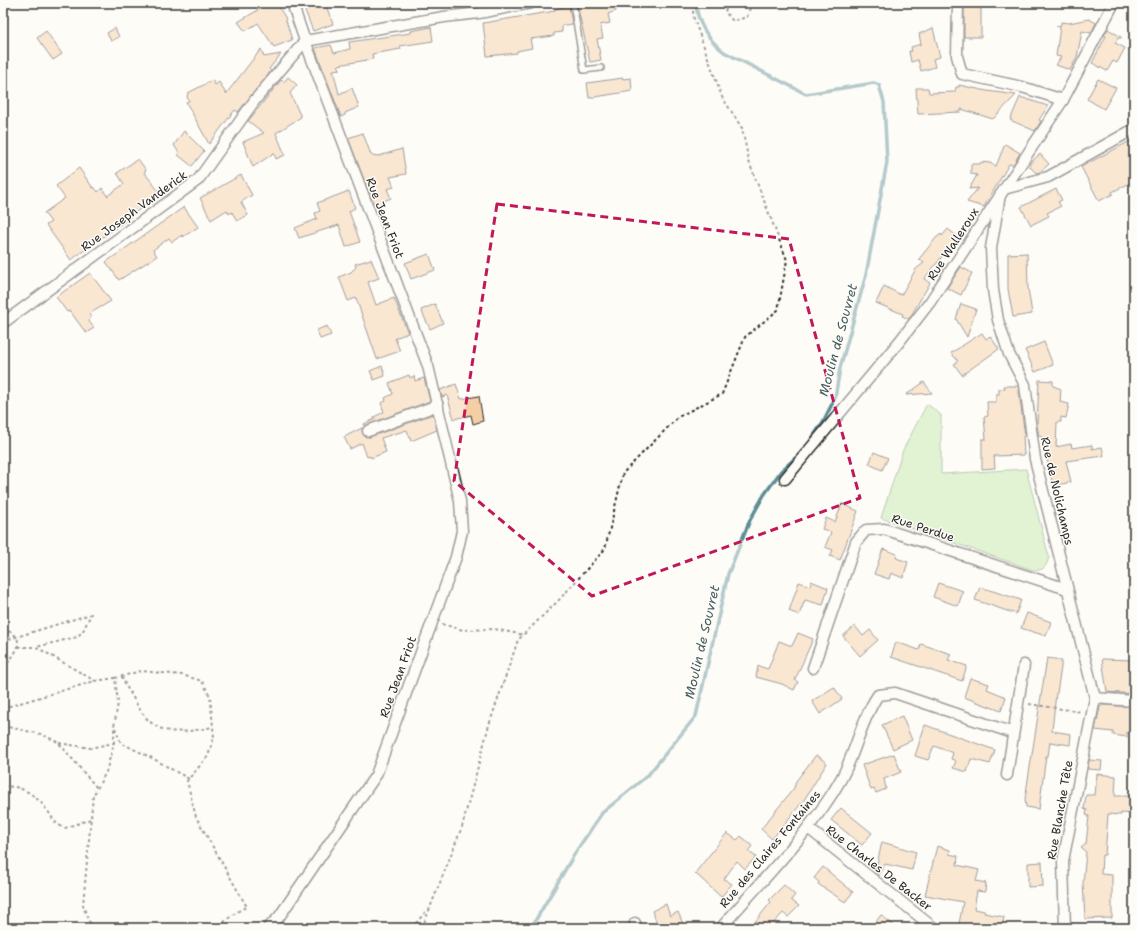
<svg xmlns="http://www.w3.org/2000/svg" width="1137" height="931" viewBox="0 0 1137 931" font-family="'Shantell Sans',sans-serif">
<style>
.green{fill:#bee9a6;stroke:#748a68}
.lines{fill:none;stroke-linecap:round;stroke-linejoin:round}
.stream{stroke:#5d8d93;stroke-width:3.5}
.building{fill:#f6cea5;stroke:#2b2b2b}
.lane-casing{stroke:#2b2b2b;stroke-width:8}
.street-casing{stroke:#2b2b2b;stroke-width:13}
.path{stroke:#2b2b2b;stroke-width:2;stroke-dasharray:3 3;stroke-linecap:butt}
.lane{stroke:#fdfcf7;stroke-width:5}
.street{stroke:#fdfcf7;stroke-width:10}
.marked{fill:none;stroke:#c2185b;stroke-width:3;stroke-dasharray:8 5;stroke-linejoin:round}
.labels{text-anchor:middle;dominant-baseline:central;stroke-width:3;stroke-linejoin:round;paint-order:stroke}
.street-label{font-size:12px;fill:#2b2b2b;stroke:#fdfcf7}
.water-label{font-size:13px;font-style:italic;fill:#445c5f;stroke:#fdfcf7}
</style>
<rect width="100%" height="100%" fill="#fdfcf7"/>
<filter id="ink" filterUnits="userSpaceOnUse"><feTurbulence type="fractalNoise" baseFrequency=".025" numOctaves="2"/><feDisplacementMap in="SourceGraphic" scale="8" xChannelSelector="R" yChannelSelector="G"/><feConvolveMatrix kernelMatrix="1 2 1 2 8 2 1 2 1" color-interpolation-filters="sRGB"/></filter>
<g filter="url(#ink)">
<path class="green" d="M 927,404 L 941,415 L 941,474 L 1026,469 L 1049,557 C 1046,567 1044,571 1033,570 L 881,518 L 903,450 Z"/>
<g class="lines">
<g class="stream">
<path d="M 696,3 C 697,23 709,40 724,52 L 806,94 L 874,83 L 879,85 L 884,102 L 887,162 L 866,275 L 840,368 L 835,398 L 823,422 L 811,440"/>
<polyline points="531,928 575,853 602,813 648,775 696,716 728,574 750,520 764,495 781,471 801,453"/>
</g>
</g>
<g class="building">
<polygon points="264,3 276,3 285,17 292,40 274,47 258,23 245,31 238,22 258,10 256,7"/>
<polygon points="302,3 325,3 333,24 313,31"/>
<polygon points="584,3 615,3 616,11 608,14 610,23 600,25 603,38 597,39 601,60 590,62 577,4"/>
<rect x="964" y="3" width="17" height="34"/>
<polygon points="569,6 572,24 562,26 562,32 554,33 554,36 530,39 532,48 517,51 517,53 487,56 483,23 555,11 555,9"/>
<polygon points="1089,19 1096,23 1091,33 1082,31 1077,57 1070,70 1056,65 1061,57 1056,56 1060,27 1056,26 1061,25 1061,22 1069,23"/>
<polygon points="431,27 433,41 400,46 401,49 372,54 373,59 338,65 340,69 333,70 339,94 352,88 359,107 345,113 345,115 341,117 315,48 331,45 334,53 350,49 349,42 411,33 411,31"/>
<polygon points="115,28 119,37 111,41 107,33"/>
<polygon points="933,28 940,57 933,59 935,67 921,71 918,60 911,62 909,51 912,51 911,47 921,44 919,34"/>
<polygon points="1108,29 1121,37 1121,38 1118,38 1115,43 1125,48 1117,63 1113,61 1107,71 1092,63 1106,36 1104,35"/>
<polygon points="46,31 62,54 53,60 37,38"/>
<polygon points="261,49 264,57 281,54 269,69 271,71 238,112 235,110 234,111 209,144 186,102 189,101 187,97 188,93 213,80 215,85 219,82 226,94"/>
<polygon points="288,77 297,85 290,93 301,117 276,133 285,155 276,159 274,153 253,167 243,142 264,133 248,121 281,80 284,82"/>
<polygon points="623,78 623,79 631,78 632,91 589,98 587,83"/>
<polygon points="1098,79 1116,88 1104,109 1087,99"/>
<polygon points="959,85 987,91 1016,95 993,119 961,109 961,112 918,114 916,88 928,88 929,93 955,92 956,87 959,87"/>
<polygon points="1020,97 1048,106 1039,120 1041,121 1035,131 1010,120"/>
<polygon points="184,131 204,151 192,166 178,155 179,153 174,145"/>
<polygon points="363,133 371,155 379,156 402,149 406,174 390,177 394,187 387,189 391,198 374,205 348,138"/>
<polygon points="1134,139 1134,181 1112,192 1113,194 1099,201 1081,167"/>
<polygon points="1005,144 1020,153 1013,165 1009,164 984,207 967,202 978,188 969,189 977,175 971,174 971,164 980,164 981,162 990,163 996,166"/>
<polygon points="1040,154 1049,164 1040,172 1036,173 1030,167 1030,163"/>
<polygon points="138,159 146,170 144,172 160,193 125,221 71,260 46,225 51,222 44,213 65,198 56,186 79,168 93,188 94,187 98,192 102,188 107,196 124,184 117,173"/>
<polygon points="241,175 252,195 241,202 248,215 237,221 232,212 229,214 227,210 211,220 200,198"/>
<polygon points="1056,189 1062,200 1058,202 1061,206 1047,213 1049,216 1031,225 1021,207"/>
<polygon points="349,191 355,208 349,211 360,242 346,247 339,225 299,238 295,228 317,219 315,213 320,211 317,203"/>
<polygon points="184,207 198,227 183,237 182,235 172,242 169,238 153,250 157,256 119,280 106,262"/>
<polygon points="948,229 958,237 924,279 930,283 909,319 902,316 903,314 876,303 884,286 901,295 916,269 924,263 919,259 936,238 941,234 942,236"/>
<polygon points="1027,253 1028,288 1032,314 1013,317 1008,289 1008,254"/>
<polygon points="429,254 435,270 411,279 405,263"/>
<polygon points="371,259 379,278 368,282 376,305 394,298 408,333 395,338 400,351 377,359 356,298 348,301 339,277 351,272 356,267 355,264"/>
<polygon points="961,267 972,273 961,295 947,288"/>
<polygon points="90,273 111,301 89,314 91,317 88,320 94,328 86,333 70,311 67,312 56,297"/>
<polygon points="435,304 443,323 430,329 421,310"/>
<polygon points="961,304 976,309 967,337 956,319"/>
<polygon points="327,326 331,335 320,339 317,330"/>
<polygon points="982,333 986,339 990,336 999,349 962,375 954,364 958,361 951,353"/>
<polygon points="1044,342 1053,365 1035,372 1025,350"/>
<polygon points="382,366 385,376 374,380 370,371"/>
<polygon points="409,375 410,378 414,376 415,381 424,378 430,401 364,426 364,424 375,419 374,417 384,412 381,403 386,401 385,398 393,394 389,383"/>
<polygon points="1039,380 1053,381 1053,386 1061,389 1060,402 1069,404 1066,418 1061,417 1061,422 1057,422 1056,447 1071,444 1072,448 1092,445 1092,449 1102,447 1104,456 1066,461 1071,482 1053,486 1042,437 1039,436 1037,425"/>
<polygon points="924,382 932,393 906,395"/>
<polygon points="456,384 461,399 479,396 483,421 473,424 471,415 454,419 447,395 442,397 440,390"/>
<polygon points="1004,386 1018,386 1025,436 1023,436 1024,455 994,456 995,468 982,469 982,439 986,439 984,417 988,416 987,402 996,402 996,394 999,394 999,389 1005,389"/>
<polygon points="433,414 437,430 411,441 407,430 381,438 386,452 371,458 370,456 367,457 362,443 350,449 344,437 362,428 364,436 370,437"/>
<polygon points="874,452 888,458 882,470 869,464"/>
<polygon points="842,504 858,511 840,560 830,556 833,550 825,547 831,532 822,529 826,518 835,522"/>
<polygon points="883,549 897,554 896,558 908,562 903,578 891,573 889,579 874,574"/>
<polygon points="811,581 828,588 823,605 805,600 799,615 789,611 799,582 810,586"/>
<polygon points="938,583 963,591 958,606 933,597"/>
<polygon points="980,587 1021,600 1016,614 975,600"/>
<polygon points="1027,613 1051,622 1046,636 1021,628"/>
<polygon points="855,626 863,636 870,630 878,640 860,656 843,636"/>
<polygon points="798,633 813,639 795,680 798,682 794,690 782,684 756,677 758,666 768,669 779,641 792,646"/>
<polygon points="896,642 919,650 921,644 951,654 948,660 967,666 962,681 891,657"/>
<polygon points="1047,658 1061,660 1061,667 1057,693 1056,693 1052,731 1071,734 1070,745 1050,742 1048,756 1046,756 1039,809 1026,807 1025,799"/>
<polygon points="1102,659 1134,660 1134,694 1107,692"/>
<polygon points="970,678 989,684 987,689 1006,697 1001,711 964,697"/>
<polygon points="834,687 842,699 820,714 812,701"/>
<polygon points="1103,705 1134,707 1134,733 1127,732 1127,737 1113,735 1113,732 1095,730 1100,707"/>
<polygon points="902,716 912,740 893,749 882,725"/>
<polygon points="925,725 995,750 990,764 971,759 967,772 953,768 956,761 951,759 953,753 934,746 928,760 915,756"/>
<polygon points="894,754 901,772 884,779 886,789 876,793 874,789 871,790 862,765"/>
<polygon points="816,755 827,763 804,800 772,839 761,829 794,788 796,781"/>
<polygon points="1089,760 1102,761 1101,770 1088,769"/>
<polygon points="1097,774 1116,776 1115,796 1134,796 1134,814 1121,813 1121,815 1108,814 1105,855 1102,855 1101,874 1112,875 1112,918 1085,919 1083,883 1086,852 1081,848 1086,844 1089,816 1086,815 1087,810 1084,809 1086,795 1095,795"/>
<polygon points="841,808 872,833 862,845 831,820"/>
<polygon points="727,833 737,840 741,836 752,846 748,851 756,857 745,869 737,861 724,879 732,884 721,897 695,873"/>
<polygon points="882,842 916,852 912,870 885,864 879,876 875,873"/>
<polygon points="937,846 950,850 949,854 958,856 957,865 979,870 976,881 986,883 985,892 977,891 974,909 985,911 984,913 1004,917 1002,928 982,926 982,928 959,924 963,902 925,895"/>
<polygon points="1042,862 1043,886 1028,887 1028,863"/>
<polygon points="823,867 853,892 845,902 818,884 819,882 814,878"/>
<polygon points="784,885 795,895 791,900 799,906 788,917 783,913 769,928 750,928 771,902 769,900"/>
<polygon points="666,904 670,916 678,912 683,924 676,928 659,928 652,911"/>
<polygon points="881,915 897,928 871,928"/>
</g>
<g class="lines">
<defs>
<polyline id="lane" points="573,3 584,70 601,68"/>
<g id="street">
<polyline points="958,3 957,56 962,74 1022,87 1063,100"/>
<polyline points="305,41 444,17 479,13 531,3"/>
<polyline points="1004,189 1048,177 1134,129"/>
<polyline points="1000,195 991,248 993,290 998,320 1009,354 1025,385 1035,459 1095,698 1063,861 1065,928"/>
<polyline points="3,323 198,180 255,100 305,41"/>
<polyline points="368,431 438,405"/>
<polyline points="785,479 899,342 930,302 1063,100 1114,3"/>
<polyline points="813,668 856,542 866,530 884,529 1067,589"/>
<polyline points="1095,698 1134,701"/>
<polyline points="1007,775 1024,665"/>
<polyline points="808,828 934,928"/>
<polyline points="635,923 637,928"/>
<polyline points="268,928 279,917 376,775 456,557 462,531 460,501 428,366 305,41 292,3"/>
<path d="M 721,928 C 760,882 812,831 841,779 C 856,752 861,720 878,695 L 895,693 L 1013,733"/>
</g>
</defs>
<use href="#lane" class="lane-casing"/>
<use href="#street" class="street-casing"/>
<g class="path">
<polyline points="728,3 725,12 733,21 747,17 752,3"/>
<polyline points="442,624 463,630 494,629 524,635"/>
<path d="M 3,629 C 30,637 15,655 3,668"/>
<polyline points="3,641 91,614 83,631 77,637 36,647 95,681"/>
<polyline points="18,647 36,647"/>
<path d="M 122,676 C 125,686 130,692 135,701 C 154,738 176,734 213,727"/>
<polyline points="1029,704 1082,712"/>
<polyline points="3,708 95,681 115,678"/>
<polyline points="3,726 41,734 58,742 97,788"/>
<polyline points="115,728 121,743 152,758 189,779"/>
<polyline points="59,743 90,748 114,743"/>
<path d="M 3,787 C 20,784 36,795 46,809 C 54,818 52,823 65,828 L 91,819"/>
<path d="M 94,928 L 88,920 L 83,905 L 93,796 L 106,772 L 114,743 L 114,727 L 118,703 L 115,678 L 141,671 L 182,675 L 202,681 L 210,696 L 214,737 L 208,756 L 187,781 L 196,817 L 247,907 C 234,911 227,922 214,928"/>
<polyline points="412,928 427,910"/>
<polyline points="422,928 462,827 489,725 518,640 558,601 605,549 623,473 678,417 722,394 745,337 778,310 787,260 749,162 742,128 722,97 693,16 693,3"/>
</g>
<use href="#lane" class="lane"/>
<use href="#street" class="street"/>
</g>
</g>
<path d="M0 0H1137V931H0ZM 497,204 L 789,239 L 860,498 L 592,596 L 454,481 Z" fill="#fdfcf7" fill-opacity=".55" fill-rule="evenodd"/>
<path class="marked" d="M 497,204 L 789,239 L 860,498 L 592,596 L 454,481 Z"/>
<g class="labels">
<g class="street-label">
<text transform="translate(134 211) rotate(-36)">Rue Joseph Vanderick</text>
<text transform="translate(385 218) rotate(69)">Rue Jean Friot</text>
<text transform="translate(953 244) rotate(-57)">Rue Walleroux</text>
<text transform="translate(1057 491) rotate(77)">Rue de Nolichamps</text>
<text transform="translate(923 528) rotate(18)">Rue Perdue</text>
<text transform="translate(398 677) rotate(-70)">Rue Jean Friot</text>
<text transform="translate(1060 810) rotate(-80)">Rue Blanche Tête</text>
<text transform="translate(770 849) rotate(-50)">Rue des Claires Fontaines</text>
<text transform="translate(879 868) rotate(38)">Rue Charles De Backer</text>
</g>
<g class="water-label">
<text transform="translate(838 340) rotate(-75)">Moulin de Souvret</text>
<text transform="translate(702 642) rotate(-77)">Moulin de Souvret</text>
</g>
</g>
<rect width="1137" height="931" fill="none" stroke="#fdfcf7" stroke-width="16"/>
<rect x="8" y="8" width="1121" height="915" fill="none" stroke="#2b2b2b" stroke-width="1.5" filter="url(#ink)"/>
</svg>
